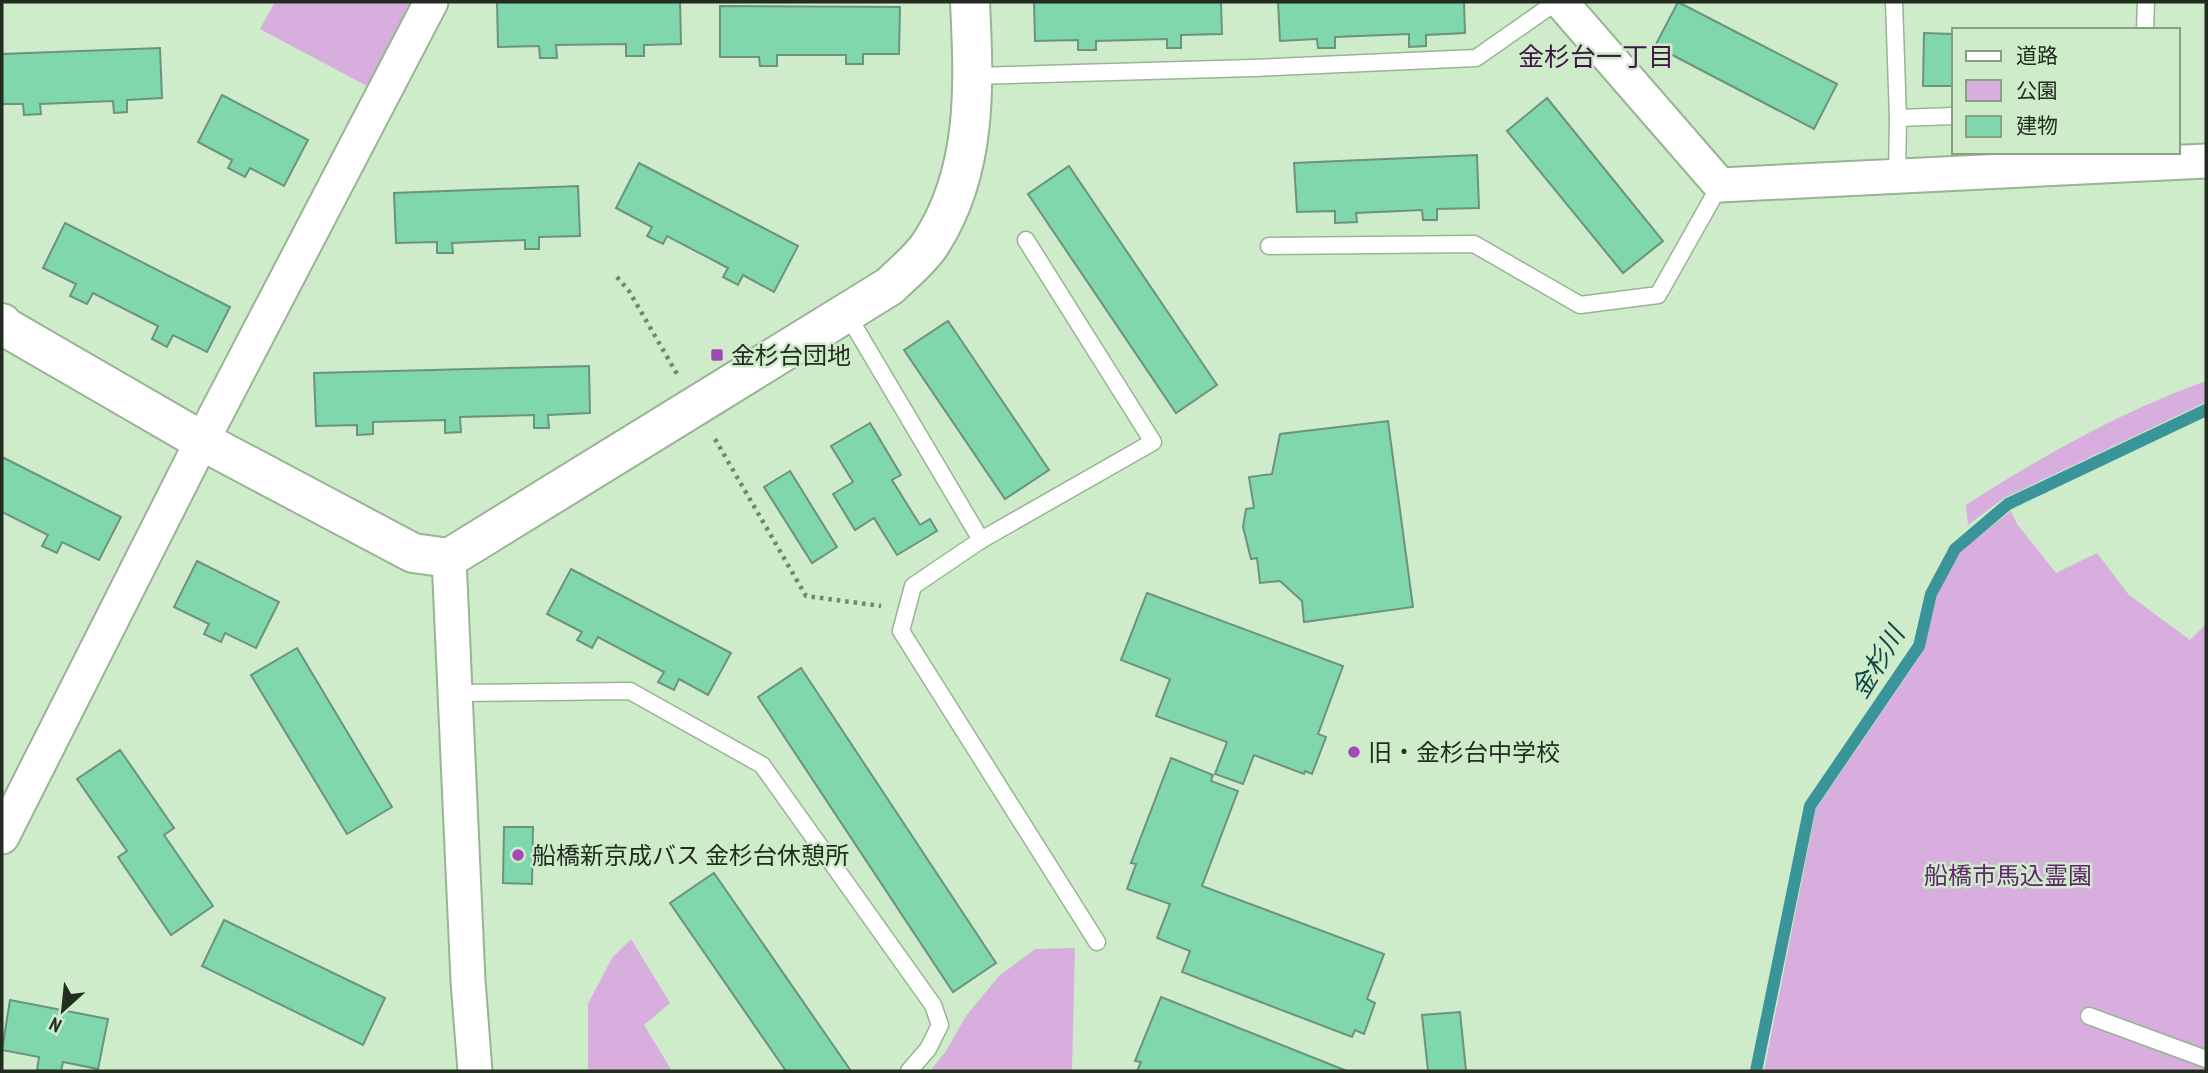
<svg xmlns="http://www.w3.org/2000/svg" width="2208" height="1073" viewBox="0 0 2208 1073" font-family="'PT Sans Narrow','Noto Sans JP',sans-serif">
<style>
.green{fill:#d7aede}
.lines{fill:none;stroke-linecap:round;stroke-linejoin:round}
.stream{stroke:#3a959a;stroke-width:12}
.building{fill:#7fd7ab;stroke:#6b937e;stroke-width:2}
.service-casing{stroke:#98b494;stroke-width:19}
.minor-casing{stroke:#98b494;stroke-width:37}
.tertiary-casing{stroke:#98b494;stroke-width:42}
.path{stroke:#738670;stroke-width:4.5;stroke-dasharray:3.5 5;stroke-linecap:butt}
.service{stroke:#fff;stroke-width:16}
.minor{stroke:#fff;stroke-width:33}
.tertiary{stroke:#fff;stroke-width:38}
.poi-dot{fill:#a349b5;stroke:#cfecca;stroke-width:2.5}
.labels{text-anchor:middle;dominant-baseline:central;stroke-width:5;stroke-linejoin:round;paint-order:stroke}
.poi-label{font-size:24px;fill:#222c20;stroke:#cfecca;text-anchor:start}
.park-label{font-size:24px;fill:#642570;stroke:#cfecca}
.neighbourhood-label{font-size:26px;fill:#401448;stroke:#cfecca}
.water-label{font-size:26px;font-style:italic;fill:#0f4549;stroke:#cfecca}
</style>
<rect width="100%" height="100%" fill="#cfecca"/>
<g class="green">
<polygon points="275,2 414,2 369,87 260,29"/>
<path d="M 2206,381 L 2206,402 L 2004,498 L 1968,525 L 1966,505 C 2042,456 2120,412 2206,381 Z"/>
<polygon points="2011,511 2017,524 2056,573 2097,553 2129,595 2190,640 2206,624 2206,1071 1764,1071 1816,809 1918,659 1924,649 1937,596 1958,553"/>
<polygon points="631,939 670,1003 644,1025 672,1071 588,1071 588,1004 612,958"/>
<polygon points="1075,948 1072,1071 930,1071 946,1051 966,1016 999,976 1035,949"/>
</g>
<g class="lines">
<polyline class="stream" points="1756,1071 1810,806 1919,646 1931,594 1955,549 2008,504 2206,410"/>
</g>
<g class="building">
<polygon points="497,2 680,2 681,44 644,45 644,56 626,56 626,44 556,45 557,58 540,58 539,46 498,47"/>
<polygon points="1034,2 1221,2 1222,34 1181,35 1181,48 1167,48 1167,39 1096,41 1096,50 1078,50 1078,40 1035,41"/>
<polygon points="1278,2 1464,2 1465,33 1426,35 1426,46 1409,47 1409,34 1335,37 1335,48 1318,48 1317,39 1280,41"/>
<polygon points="1678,2 1837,84 1814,129 1655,46"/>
<polygon points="720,6 900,7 899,54 863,54 863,64 846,64 846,55 777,55 777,66 760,66 759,57 720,57"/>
<polygon points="1924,33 1954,34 1954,86 1923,86"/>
<polygon points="160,48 162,98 127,100 127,112 114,113 113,101 40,104 41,114 24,115 23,104 2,104 2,54"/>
<polygon points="222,95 308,140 284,186 250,168 245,177 228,168 232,160 198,142"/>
<polygon points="1547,98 1663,241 1623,273 1507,131"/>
<polygon points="1477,155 1479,208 1437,209 1437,220 1423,220 1422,210 1356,213 1357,222 1335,223 1335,211 1297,212 1294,163"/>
<polygon points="639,163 798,246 774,292 743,275 738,285 723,277 728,268 667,236 663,244 647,236 652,227 616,208"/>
<polygon points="1069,166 1217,385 1176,413 1028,194"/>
<polygon points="578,186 580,236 539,237 539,249 525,249 525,240 452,243 453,253 437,253 437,242 396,243 394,193"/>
<polygon points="65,223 230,307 207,352 173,335 167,347 152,339 158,326 93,293 87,304 70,296 76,284 43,268"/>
<polygon points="948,321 1049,470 1005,499 904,350"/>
<polygon points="589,366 590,413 548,415 549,428 534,428 534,415 460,417 461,432 445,433 445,420 373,422 373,434 357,435 357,425 316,426 314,373"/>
<polygon points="1388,421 1413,607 1304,622 1302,601 1280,581 1260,583 1257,558 1251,559 1243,527 1246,509 1254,508 1249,477 1272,474 1280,434"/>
<polygon points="870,423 901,475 892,480 920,525 930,519 937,531 897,555 874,518 855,530 833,494 853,482 831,446"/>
<polygon points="2,457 121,517 99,560 62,542 57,553 42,546 48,535 2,512"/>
<polygon points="790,471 837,547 812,563 764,487"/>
<polygon points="197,561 279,602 256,648 225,633 221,642 204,634 209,624 174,607"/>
<polygon points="571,569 731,653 708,695 679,679 674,690 658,682 664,672 598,637 592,648 577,640 582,632 547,614"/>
<polygon points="1147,593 1343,666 1318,734 1326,737 1312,774 1305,771 1304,774 1254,755 1243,784 1215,774 1227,742 1156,716 1170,679 1121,660"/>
<polygon points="297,648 392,807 347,834 251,675"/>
<polygon points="801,668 996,963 953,992 758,697"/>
<polygon points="120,750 174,828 164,835 213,906 171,935 118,857 127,851 77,779"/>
<polygon points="1171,758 1213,775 1211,781 1238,791 1202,886 1384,954 1367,999 1375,1003 1364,1034 1355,1030 1352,1037 1182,972 1190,951 1157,938 1170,904 1127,889 1136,864 1131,863"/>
<polygon points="504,827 533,827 532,884 503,883"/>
<polygon points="714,873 851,1071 786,1071 670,903"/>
<polygon points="224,920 385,998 363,1045 202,966"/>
<polygon points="1161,997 1347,1071 1137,1071 1141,1062 1135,1061"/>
<polygon points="10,1000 108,1019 98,1069 63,1062 61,1071 37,1070 39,1057 2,1050"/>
<polygon points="1460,1012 1466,1071 1428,1071 1422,1015"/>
</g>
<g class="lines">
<defs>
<g id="service">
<polyline points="1894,2 1898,118 1897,176"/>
<polyline points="2145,30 2146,2"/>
<polyline points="973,76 1253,68 1476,58 1556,2"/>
<polyline points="1898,118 1954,116"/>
<polyline points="1026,240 1153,442 981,540 913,586 901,631 1097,942"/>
<polyline points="1269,246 1474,244 1580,305 1658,295 1720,185"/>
<polyline points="847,314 981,540"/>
<polyline points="456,693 630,691 762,765 933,1005 940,1025 928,1049 909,1071"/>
<polyline points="2089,1016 2206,1059"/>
</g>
<g id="minor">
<polyline points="1561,2 1720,185 2206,161"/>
<polyline points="449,558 468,981 475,1071"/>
<polyline points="2,837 202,441 431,2"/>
</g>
<path id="tertiary" d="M 2,323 L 5,327 L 202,441 L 413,553 L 449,558 L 890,286 C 903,273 921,259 931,243 C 978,170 974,85 970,2"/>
</defs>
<use href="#service" class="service-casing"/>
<use href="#minor" class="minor-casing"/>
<use href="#tertiary" class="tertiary-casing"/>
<g class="path">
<polyline points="617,277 629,291 677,374"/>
<polyline points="715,439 806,596 881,606"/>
</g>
<use href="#service" class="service"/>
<use href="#minor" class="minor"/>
<use href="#tertiary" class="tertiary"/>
</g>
<g class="poi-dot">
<rect x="710" y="348" width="14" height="14" rx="3.5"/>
<circle cx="1354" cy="752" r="7"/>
<circle cx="518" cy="855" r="7"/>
</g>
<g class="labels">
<g class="poi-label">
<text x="731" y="355">金杉台団地</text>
<text x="1368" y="752">旧・金杉台中学校</text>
<text x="532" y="855">船橋新京成バス 金杉台休憩所</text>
</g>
<g class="park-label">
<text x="2008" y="875">船橋市馬込霊園</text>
</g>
<g class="neighbourhood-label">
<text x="1596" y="56">金杉台一丁目</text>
</g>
<g class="water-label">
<text transform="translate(1877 662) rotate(-59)">金杉川</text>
</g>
</g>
<rect width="2208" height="1073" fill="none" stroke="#222c20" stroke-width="7"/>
<rect x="1952" y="28" width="228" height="126" fill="#cfecca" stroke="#8a9f86" stroke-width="2"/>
<rect x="1966" y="51" width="35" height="10" fill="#ffffff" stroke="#8a9f86" stroke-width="2"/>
<text x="2016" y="63" font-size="21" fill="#222c20">道路</text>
<rect x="1966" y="80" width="35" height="21" fill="#d7aede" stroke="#8a9f86" stroke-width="2"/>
<text x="2016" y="98" font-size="21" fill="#222c20">公園</text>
<rect x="1966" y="116" width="35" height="21" fill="#7fd7ab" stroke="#8a9f86" stroke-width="2"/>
<text x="2016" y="133" font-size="21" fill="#222c20">建物</text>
<g transform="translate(63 1010) rotate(207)" stroke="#cfecca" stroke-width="5" paint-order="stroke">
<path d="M0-5L12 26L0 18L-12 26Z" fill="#222c20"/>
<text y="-10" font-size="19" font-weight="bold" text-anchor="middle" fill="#222c20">N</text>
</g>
</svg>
